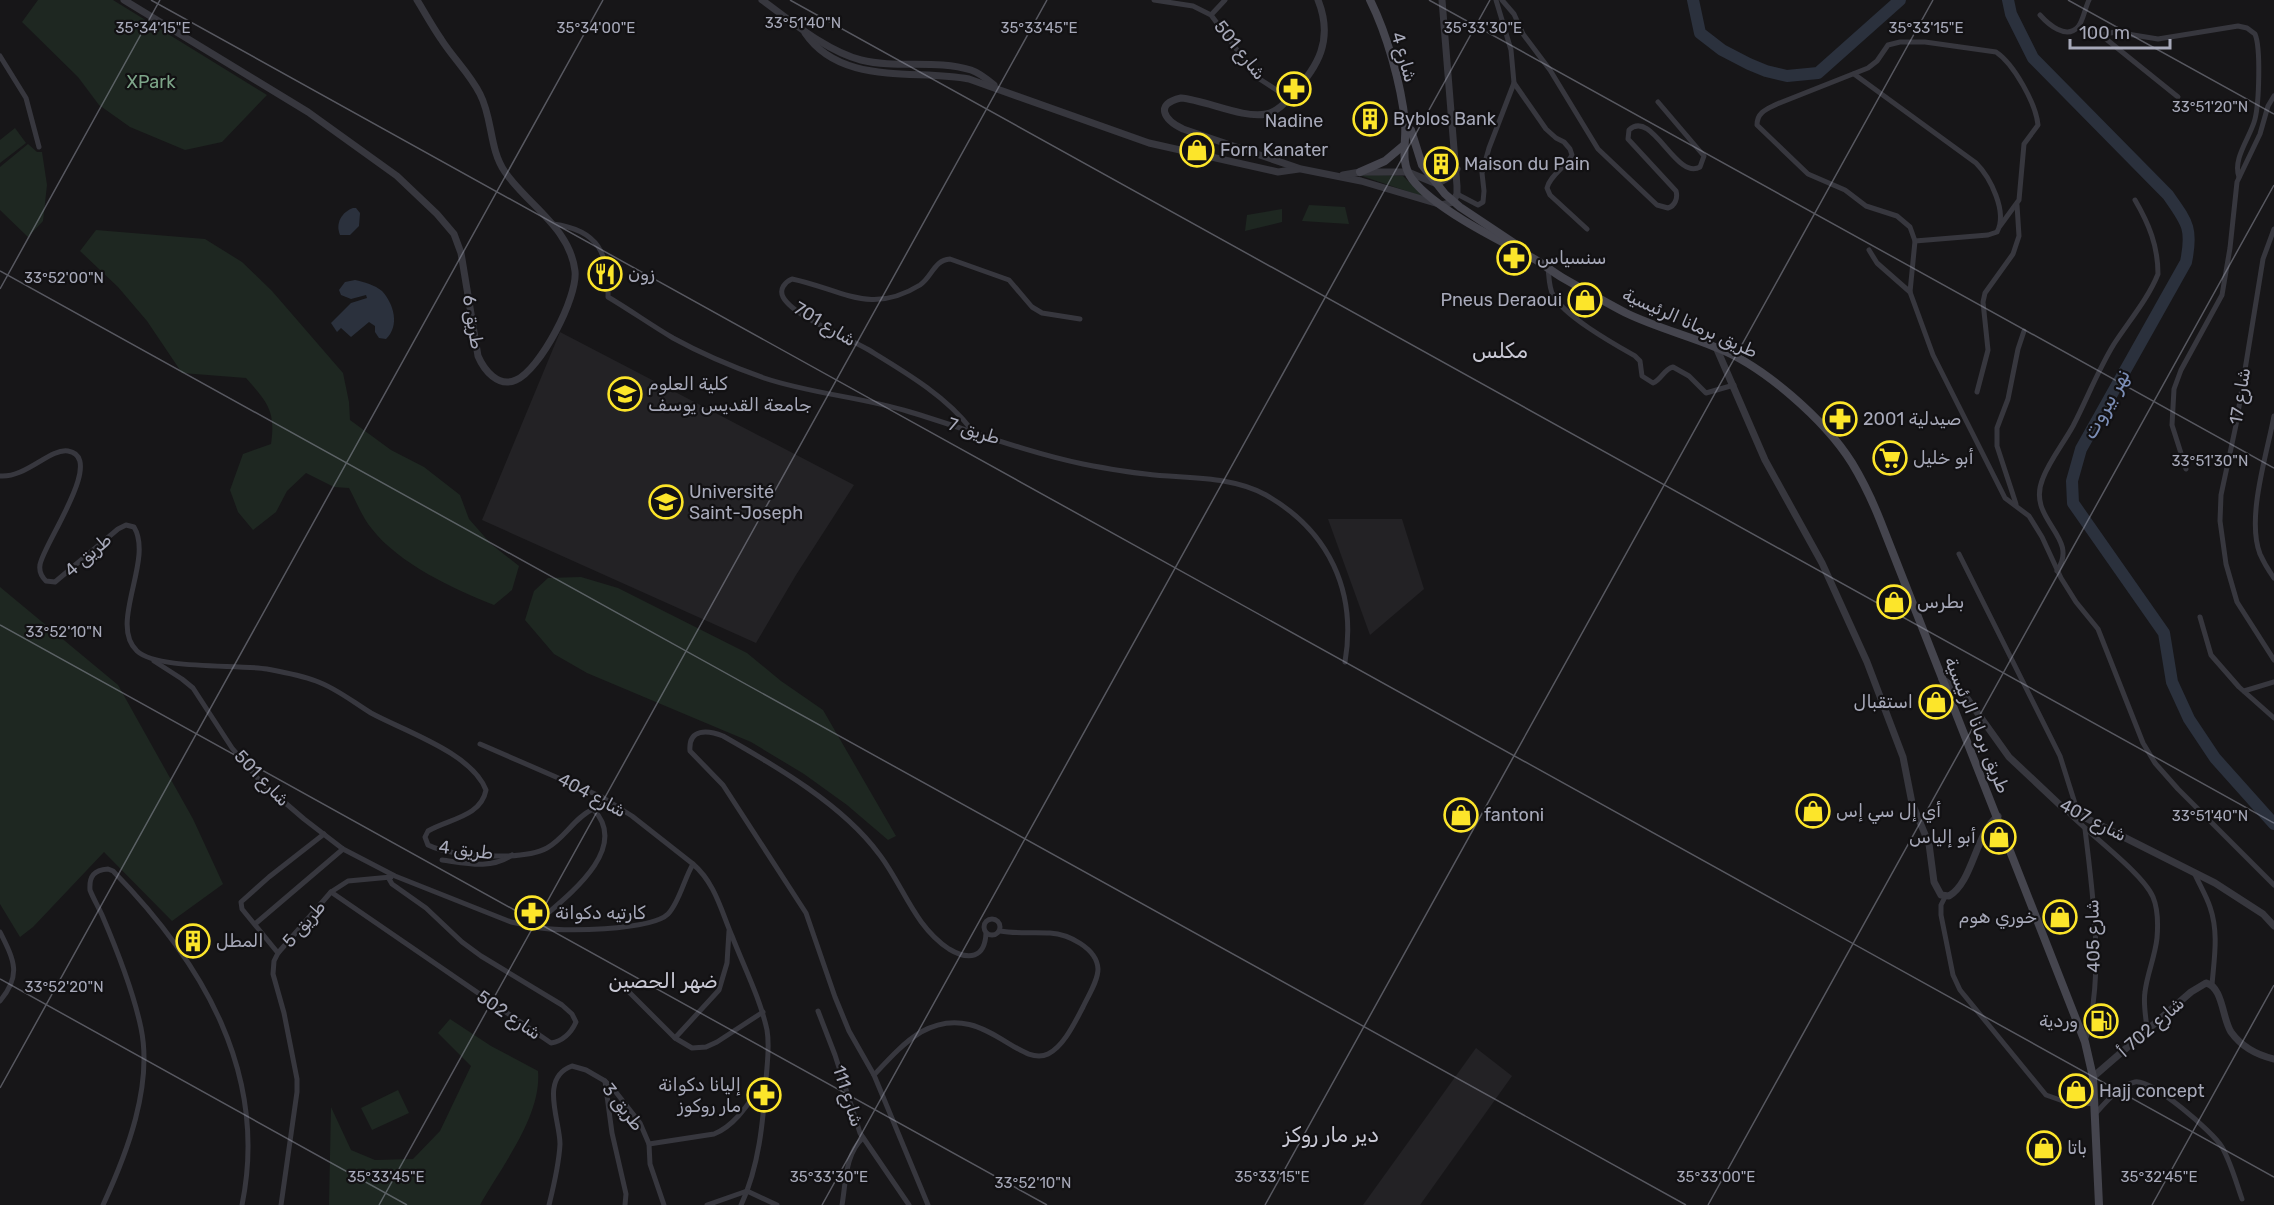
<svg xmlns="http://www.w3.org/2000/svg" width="2274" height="1205" viewBox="0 0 2274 1205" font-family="Rubik,Vazirmatn,sans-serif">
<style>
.built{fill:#232225}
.green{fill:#1e2721}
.water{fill:#2b313d}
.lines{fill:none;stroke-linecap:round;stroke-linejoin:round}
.river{stroke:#2b313d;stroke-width:12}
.minor{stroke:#37373e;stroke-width:5}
.tertiary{stroke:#37373e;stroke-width:7}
.secondary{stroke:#45454e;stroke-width:8}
.ticks{fill:none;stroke:#a7a9b9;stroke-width:1.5;stroke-opacity:0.45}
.labels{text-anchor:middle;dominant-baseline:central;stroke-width:4.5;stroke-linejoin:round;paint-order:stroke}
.street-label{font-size:18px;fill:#a7a9b9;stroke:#121113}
.park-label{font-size:18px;fill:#7da589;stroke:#121113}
.poi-label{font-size:18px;fill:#a7a9b9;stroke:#121113;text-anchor:start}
.water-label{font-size:20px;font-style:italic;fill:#7c8eb6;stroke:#121113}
.quarter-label{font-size:21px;fill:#c9c9d5;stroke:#121113}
.ticks-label{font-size:15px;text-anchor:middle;fill:#a7a9b9;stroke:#121113;stroke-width:4.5;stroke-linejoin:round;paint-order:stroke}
</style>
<rect width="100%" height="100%" fill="#171618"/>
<g class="built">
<polygon points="560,332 854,485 796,575 756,643 482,520"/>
<polygon points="1328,519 1402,519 1424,589 1370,635"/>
<polygon points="1476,1048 1512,1076 1420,1205 1363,1205"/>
</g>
<g class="green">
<polygon points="38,0 113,0 267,95 222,142 185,150 130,127 99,105 78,77 22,22"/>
<polygon points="15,128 26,143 0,163 0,140"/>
<polygon points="28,144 37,152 42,152 47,185 43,221 28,237 0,210 0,167"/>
<polygon points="1356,174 1403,176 1424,197"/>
<polygon points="1309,205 1345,207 1349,224 1302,221"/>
<polygon points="1282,209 1282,222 1245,231 1247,215"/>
<path d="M 96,230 L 205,239 L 242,262 L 272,291 L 343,373 L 349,402 L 350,420 L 391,450 L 424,467 L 460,495 L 469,519 L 491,544 L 519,566 L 512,590 L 494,605 C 455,590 398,563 372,529 C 362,517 356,501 349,488 L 334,487 L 306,473 L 287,491 L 276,512 L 253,530 L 238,512 L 230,490 L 243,454 L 271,444 C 276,410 267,402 246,378 L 182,373 L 147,321 L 118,287 L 80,251 Z"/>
<polygon points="581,577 618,588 747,653 781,681 823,710 896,836 888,840 847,805 804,774 751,742 587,673 554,654 525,620 534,591 548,578"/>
<polygon points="0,587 118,685 193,819 223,884 172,921 104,852 33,927 20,937 0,904"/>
<path d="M 450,1019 L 491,1046 L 538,1071 C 542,1116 501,1167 480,1205 L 329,1205 L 331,1107 L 351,1150 L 375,1160 L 413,1159 L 440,1131 L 471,1066 L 438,1033 Z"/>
<polygon points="398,1090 409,1113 372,1130 361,1108"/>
</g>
<g class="water">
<path d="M 353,208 L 356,208 L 360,213 L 359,226 L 350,235 L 340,235 C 335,223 342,212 353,208 Z"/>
<path d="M 355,280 C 364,282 375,285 382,291 C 394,304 400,326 386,339 L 379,338 L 375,332 L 375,326 L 369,322 L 351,337 L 341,328 L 337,332 L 331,323 L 351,303 L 367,298 L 366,295 L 351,299 L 341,295 L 339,290 L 345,282 Z"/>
</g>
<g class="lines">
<g class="river">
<polyline points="1693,0 1700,33 1722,50 1749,64 1766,71 1787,76 1818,73 1900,0"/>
<path d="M 2008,0 L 2011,14 L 2033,58 L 2168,195 C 2187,222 2193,228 2186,262 L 2081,449 L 2072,481 L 2073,503 L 2164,633 L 2172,682 L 2189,719 L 2215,758 L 2274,824"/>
</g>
<g class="minor">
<polyline points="1154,0 1193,6 1211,15 1258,78 1289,98"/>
<path d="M 1502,0 L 1514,14 L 1523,34 L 1550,70 L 1598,149 L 1657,205 L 1668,208 C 1675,206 1678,198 1676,191 L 1628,139 L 1629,130 C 1652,108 1676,181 1700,167 L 1704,156 L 1658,102"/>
<polyline points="1211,15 1225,0"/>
<path d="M 2040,15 C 2048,24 2066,40 2078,27 C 2083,21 2085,8 2089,0"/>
<path d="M 2078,27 L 2101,35 L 2115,32 L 2158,39 L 2238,26 L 2247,28 L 2255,34 C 2261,48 2259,103 2255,119 C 2251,136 2232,159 2239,177"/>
<polyline points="2101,35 2178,97"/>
<polyline points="0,56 26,98 39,147"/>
<path d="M 1854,74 L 1976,163 C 1990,177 2008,212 1997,232 L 1988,235 L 1915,241"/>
<path d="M 1514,83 L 1546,129 L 1556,138 L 1564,142 L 1570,149 L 1572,155 C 1566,167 1550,175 1547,188 L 1550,195 L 1587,229"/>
<polyline points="1457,194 1478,205 1483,202 1484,191 1482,173 1489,148 1514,83 1511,50 1496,0"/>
<path d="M 553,224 C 599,230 609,254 608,297 C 630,310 651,325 673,338 C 702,354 733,367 764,378 C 812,394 862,397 910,412 C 967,429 1025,452 1083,464 C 1104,468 1125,472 1146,474 C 1184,479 1231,475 1266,495 C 1329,531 1357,591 1345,662"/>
<path d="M 2000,226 L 2019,200 L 2024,144 L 2038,125 C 2036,104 2014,64 1996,52 L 1925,42 L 1900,42 L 1888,45 L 1877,61 L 1868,68 L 1777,104 C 1767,109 1757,112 1757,125 L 1808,174 L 1845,190 L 1866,206 L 1897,216 L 1910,227 L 1915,241 L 1910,292 L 1933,355 L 2005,498 L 2029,516 L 2042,537 L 2061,578 L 2076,602 L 2098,629 L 2143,743 L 2155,763 L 2178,789 L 2274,885"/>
<polyline points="2274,229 2263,259 2236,425 2221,495 2220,521 2226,564 2237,602 2274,660"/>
<polyline points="1869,250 1877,263 1910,292"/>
<path d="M 1548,268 C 1549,276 1549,288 1553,295 C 1564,316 1614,344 1635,356 L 1640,361 L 1642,376 L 1653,383 C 1661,380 1664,369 1673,367 L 1689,376 L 1706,393 L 1734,385"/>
<polyline points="1977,392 1988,350 1983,302 1985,293 2013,254 2019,236 2017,205"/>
<path d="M 2274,416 C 2267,454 2246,518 2260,554 C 2264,563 2269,571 2274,578"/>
<path d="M 971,429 C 946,396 905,372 869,350 C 849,338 794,317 783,297 C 779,289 785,282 792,279 C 841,289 870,316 920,285 C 932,277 934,260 950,259 L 1009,280 L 1032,307 L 1042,313 L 1080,319"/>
<polyline points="2186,469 2172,425 2174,389 2181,370 2222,295 2230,248 2237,182 2260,134 2268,106 2274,96"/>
<path d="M 0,476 C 26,478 50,448 68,451 C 107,457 42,546 40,565 C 39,571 42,577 46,581 L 55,582 L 118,529 L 126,525 L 134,527 C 154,560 108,624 137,651 C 158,670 236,664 267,669 C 283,672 300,675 316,681 C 336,688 353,702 371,713 C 404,731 472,753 486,790 C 481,817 448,819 428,831 L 425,837 L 428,845 C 453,857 523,861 547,848 C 565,838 574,818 593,809 C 633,850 562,900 534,925 L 536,927 C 559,933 652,930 668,914 C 679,903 684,879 693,864 C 715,883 721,910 732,936 C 744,967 760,998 767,1030 C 770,1047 767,1064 766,1080 C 763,1122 759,1167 741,1205"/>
<polyline points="2016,504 1997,446 1997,428 2008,399 2018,349 2024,331"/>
<polyline points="1959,554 2060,756 2078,813"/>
<path d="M 2057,571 C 2081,536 2025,520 2043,478 C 2050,460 2063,444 2073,426 C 2087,399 2098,370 2114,344 C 2129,321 2148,299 2158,274 C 2158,246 2149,224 2135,200"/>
<polyline points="2200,617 2211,655 2239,687 2274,718"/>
<polyline points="154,661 182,679 193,688 232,748 261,782 304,819 343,849 395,876 511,922 536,927"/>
<polyline points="2244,691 2274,682"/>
<polyline points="480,744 602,797 632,816 693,864"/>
<path d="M 2065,809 C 2086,832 2142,872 2153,897 C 2158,909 2158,926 2157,938 C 2155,957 2147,974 2145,992 C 2143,1004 2146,1017 2147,1029"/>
<path d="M 2085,829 C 2093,896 2105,977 2085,1042"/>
<path d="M 442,860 C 465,863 491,870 512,855"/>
<path d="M 2194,872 C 2199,884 2206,895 2210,907 C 2219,933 2214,959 2212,985"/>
<path d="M 331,892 L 551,1043 C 563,1041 571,1033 576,1022 L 572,1014 L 562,1005 L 481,956 L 462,942 L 426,908 L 392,884 L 388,877"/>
<polyline points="1945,897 1941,905 1941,915 1953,975 1960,990 2046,1095 2063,1101 2095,1104"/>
<circle cx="992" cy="927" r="8"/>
<polyline points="255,924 343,849"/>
<path d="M 0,932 C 14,960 22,975 0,1001"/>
<polyline points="278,953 242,909 241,902 269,877 324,834"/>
<polyline points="620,983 675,1038 692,1048 706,1047 717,1042 763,1012"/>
<polyline points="818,1011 835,1055 860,1133 909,1205"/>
<polyline points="675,1038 719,990 727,963 729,931"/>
<path d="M 874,1075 C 888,1060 903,1043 921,1032 C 982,998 1018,1069 1048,1054 C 1064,1046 1075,1022 1083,1007 C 1088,996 1098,981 1098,969 C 1097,948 1068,934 1050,933 C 1033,932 1017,934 1000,931"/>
<polyline points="605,1081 612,1133 626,1194 625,1205"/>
<path d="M 2095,1114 C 2105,1103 2120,1085 2135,1082 C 2152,1079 2213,1132 2222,1147 C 2231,1163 2236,1182 2242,1199"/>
<path d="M 649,1144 L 714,1134 C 737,1125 751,1099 765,1080"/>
<polyline points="747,1191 777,1205"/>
<path d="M 103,1205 C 127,1153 153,1086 141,1028 C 133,990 117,950 102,915 C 98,906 93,898 90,890 C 89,876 94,870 108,869 L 113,871 C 202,962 269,1073 242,1205"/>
<polyline points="281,1205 297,1092 297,1079 284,1013 273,974 274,961 278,953 331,892 348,881 391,877"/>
<path d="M 549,1205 C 554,1185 559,1164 560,1144 C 560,1120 539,1078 572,1066 L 586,1070 L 605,1081 L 615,1091 L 640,1123 L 649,1144 L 650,1164 L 664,1205"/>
<polyline points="707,1205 747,1191"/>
<path d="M 842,1205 C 846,1182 845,1154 863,1138"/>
<path d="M 928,1205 L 874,1075 L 849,1031 L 835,997 L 806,913 L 723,785 L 690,751 C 688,728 708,730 723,736 C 776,766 843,805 879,854 C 903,885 914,926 949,949 C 969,961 985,958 986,933"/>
</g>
<g class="tertiary">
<path d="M 124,0 L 308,112 L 397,176 L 437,214 L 454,234 L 461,253 L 478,356 C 484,370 498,388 516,380 C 540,370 578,297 575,271 C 570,228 528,205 505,172 C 489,149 493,119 480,94 C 470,74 453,58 441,39 C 432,26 425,13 417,0"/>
<path d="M 762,0 C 791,21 826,51 861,60 C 897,69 936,59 971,70 C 980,73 987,79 994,85"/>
<path d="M 1318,0 C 1334,40 1318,67 1292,95 C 1285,103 1277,112 1266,114 C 1244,119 1205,100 1181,98 C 1154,104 1164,120 1183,129 L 1301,169 L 1361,181 L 1442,205 L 1453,202 L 1457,194 L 1457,186 L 1442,0"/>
<path d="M 805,33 C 841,86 914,69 969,79 L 1149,143 L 1278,172 L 1299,169"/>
<polyline points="1343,175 1360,172 1408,172 1437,184 1449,177 1457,169"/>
<path d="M 1716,347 L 1765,460 L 1822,563 L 1867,662 L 1903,757 L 1912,803 L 1929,844 L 1934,882 L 1941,895 L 1949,896 C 1973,882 1975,834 1998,816"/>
<polyline points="1942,679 1964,694 2009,757 2060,805 2215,883 2263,914 2274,926"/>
<path d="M 2093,1077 L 2191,992 L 2206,983 C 2223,987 2222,1018 2231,1032 C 2241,1046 2257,1055 2274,1059"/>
</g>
<g class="secondary">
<path d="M 1370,0 C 1387,34 1401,84 1405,122 C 1407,142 1399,161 1412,179 C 1434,208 1496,239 1529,256 C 1541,262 1551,271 1563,278 C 1584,290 1605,302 1626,313 C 1655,327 1686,335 1715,347 C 1763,365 1825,420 1852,463 C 1863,481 1872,500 1880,520 L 2085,1042 L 2093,1077 L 2099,1205"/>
<polyline points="1405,124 1411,130 1422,165 1445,194 1460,207 1526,251"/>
<polyline points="1360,172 1385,161 1404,145"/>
</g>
</g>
<path class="ticks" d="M 151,0 L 2274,1177M 790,0 L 2274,823M 1429,0 L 2274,468M 2068,0 L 2274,114M 0,271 L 1686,1205M 0,289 L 160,0M 0,625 L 1047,1205M 0,979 L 407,1205M 0,1088 L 603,0M 379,1205 L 1047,0M 822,1205 L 1490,0M 1265,1205 L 1933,0M 1708,1205 L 2274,185M 2152,1205 L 2274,985"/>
<defs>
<symbol id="pharmacy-ring" viewBox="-11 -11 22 22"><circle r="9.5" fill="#121113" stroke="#fce52a" stroke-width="1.5"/><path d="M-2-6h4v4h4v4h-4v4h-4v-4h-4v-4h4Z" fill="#fce52a"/></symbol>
<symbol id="building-ring" viewBox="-11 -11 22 22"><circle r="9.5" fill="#121113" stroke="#fce52a" stroke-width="1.5"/><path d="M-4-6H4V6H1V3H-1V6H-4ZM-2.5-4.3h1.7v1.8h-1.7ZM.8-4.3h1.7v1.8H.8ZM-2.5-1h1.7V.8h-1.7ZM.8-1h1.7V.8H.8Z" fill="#fce52a"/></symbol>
<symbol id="shop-ring" viewBox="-11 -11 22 22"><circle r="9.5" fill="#121113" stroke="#fce52a" stroke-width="1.5"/><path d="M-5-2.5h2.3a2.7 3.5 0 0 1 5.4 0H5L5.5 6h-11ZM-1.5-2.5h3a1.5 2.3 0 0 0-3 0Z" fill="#fce52a"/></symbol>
<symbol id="restaurant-ring" viewBox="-11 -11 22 22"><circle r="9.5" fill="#121113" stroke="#fce52a" stroke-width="1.5"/><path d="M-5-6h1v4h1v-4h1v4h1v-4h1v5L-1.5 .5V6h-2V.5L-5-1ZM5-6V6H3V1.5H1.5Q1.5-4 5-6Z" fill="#fce52a"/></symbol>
<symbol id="university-ring" viewBox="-11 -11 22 22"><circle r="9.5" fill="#121113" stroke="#fce52a" stroke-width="1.5"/><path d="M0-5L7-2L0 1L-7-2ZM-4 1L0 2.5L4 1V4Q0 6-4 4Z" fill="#fce52a"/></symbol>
<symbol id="supermarket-ring" viewBox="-11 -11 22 22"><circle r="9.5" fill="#121113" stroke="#fce52a" stroke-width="1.5"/><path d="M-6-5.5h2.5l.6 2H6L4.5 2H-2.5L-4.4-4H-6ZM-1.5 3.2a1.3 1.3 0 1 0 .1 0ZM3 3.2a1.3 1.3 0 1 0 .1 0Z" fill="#fce52a"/></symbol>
<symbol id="fuel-ring" viewBox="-11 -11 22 22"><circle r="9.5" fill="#121113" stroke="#fce52a" stroke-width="1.5"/><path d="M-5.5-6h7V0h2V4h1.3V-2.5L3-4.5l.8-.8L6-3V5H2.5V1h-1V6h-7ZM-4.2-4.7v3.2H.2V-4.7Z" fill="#fce52a"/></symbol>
</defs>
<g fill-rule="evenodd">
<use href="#pharmacy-ring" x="1275" y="70" width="38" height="38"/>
<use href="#building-ring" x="1351" y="100" width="38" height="38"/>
<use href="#shop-ring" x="1178" y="131" width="38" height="38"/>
<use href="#building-ring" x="1422" y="145" width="38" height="38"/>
<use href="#pharmacy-ring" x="1495" y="239" width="38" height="38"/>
<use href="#restaurant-ring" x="586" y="255" width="38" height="38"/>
<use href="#shop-ring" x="1566" y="281" width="38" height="38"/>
<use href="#university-ring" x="606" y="375" width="38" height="38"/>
<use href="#pharmacy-ring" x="1821" y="400" width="38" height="38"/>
<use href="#supermarket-ring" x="1871" y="439" width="38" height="38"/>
<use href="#university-ring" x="647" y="483" width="38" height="38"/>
<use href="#shop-ring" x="1875" y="583" width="38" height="38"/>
<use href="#shop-ring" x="1917" y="683" width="38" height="38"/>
<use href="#shop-ring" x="1794" y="792" width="38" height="38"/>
<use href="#shop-ring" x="1442" y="796" width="38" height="38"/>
<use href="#shop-ring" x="1980" y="818" width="38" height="38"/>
<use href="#pharmacy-ring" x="513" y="894" width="38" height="38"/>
<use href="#shop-ring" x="2041" y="898" width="38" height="38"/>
<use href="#building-ring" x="174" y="922" width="38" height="38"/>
<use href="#fuel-ring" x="2082" y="1002" width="38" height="38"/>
<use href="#shop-ring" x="2057" y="1072" width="38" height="38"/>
<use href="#pharmacy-ring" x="745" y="1076" width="38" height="38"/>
<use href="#shop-ring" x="2025" y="1129" width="38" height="38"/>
</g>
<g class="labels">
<g class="street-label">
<text transform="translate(1240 50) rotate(51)">شارع 501</text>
<text transform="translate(1404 57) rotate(74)">شارع 4</text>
<text transform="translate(473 322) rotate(81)">طريق 6</text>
<text transform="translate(1690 323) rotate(24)">طريق برمانا الرئيسية</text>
<text transform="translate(825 324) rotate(31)">شارع 701</text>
<text transform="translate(2240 396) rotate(-81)">شارع 17</text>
<text transform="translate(974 431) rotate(17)">طريق 7</text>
<text transform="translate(88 555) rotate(-41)">طريق 4</text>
<text transform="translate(1977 725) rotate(68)">طريق برمانا الرئيسية</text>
<text transform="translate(262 778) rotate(46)">شارع 501</text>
<text transform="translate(592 795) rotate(28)">شارع 404</text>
<text transform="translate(2093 820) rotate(27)">شارع 407</text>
<text transform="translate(466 850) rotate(7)">طريق 4</text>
<text transform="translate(304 924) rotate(-49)">طريق 5</text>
<text transform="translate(2093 936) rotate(-91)">شارع 405</text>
<text transform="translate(509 1015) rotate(34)">شارع 502</text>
<text transform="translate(2151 1027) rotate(-41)">شارع 702 أ</text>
<text transform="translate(848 1096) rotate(72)">شارع 111</text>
<text transform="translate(623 1107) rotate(52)">طريق 3</text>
</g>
<g class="park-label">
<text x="151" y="82">XPark</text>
</g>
<g class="poi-label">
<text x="1393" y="119">Byblos Bank</text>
<text x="1294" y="121" text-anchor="middle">Nadine</text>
<text x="1220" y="150">Forn Kanater</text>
<text x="1464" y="164">Maison du Pain</text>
<text x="1537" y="258">سنسياس</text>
<text x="628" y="274">زون</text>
<text x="1562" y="300" text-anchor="end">Pneus Deraoui</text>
<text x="648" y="384">كلية العلوم<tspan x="648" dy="21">جامعة القديس يوسف</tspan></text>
<text x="1863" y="419">صيدلية 2001</text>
<text x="1913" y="458">أبو خليل</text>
<text x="689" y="492">Université<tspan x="689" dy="21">Saint-Joseph</tspan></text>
<text x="1917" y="602">بطرس</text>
<text x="1913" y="702" text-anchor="end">استقبال</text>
<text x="1836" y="811">أي إل سي إس</text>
<text x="1484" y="815">fantoni</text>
<text x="1976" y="837" text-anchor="end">أبو إلياس</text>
<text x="555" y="913">كارتيه دكوانة</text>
<text x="2037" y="917" text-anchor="end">خوري هوم</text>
<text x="216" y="941">المطل</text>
<text x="2078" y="1021" text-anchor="end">وردية</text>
<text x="741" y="1085" text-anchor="end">إليانا دكوانة<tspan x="741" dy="21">مار روكوز</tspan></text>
<text x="2099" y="1091">Hajj concept</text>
<text x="2067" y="1148">باتا</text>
</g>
<g class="water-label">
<text transform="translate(2106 404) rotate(-61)">نهر بيروت</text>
</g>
<g class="quarter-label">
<text x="1500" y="350">مكلس</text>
<text x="663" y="980">ضهر الحصين</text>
<text x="1331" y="1134">دير مار روكز</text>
</g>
</g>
<g class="ticks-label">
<text x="803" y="28">33°51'40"N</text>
<text x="153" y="33">35°34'15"E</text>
<text x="596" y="33">35°34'00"E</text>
<text x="1039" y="33">35°33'45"E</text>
<text x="1483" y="33">35°33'30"E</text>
<text x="1926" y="33">35°33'15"E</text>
<text x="2210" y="112">33°51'20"N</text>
<text x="64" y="283">33°52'00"N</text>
<text x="2210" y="466">33°51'30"N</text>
<text x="64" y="637">33°52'10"N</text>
<text x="2210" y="821">33°51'40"N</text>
<text x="64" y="992">33°52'20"N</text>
<text x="386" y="1182">35°33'45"E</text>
<text x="829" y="1182">35°33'30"E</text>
<text x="1272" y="1182">35°33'15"E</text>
<text x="1716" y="1182">35°33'00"E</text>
<text x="2159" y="1182">35°32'45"E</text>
<text x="1033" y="1188">33°52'10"N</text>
</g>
<path d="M2070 39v9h100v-9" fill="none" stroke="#a7a9b9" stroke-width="3"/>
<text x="2079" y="39" font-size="18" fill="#a7a9b9" stroke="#121113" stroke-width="4.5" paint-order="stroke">100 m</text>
</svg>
